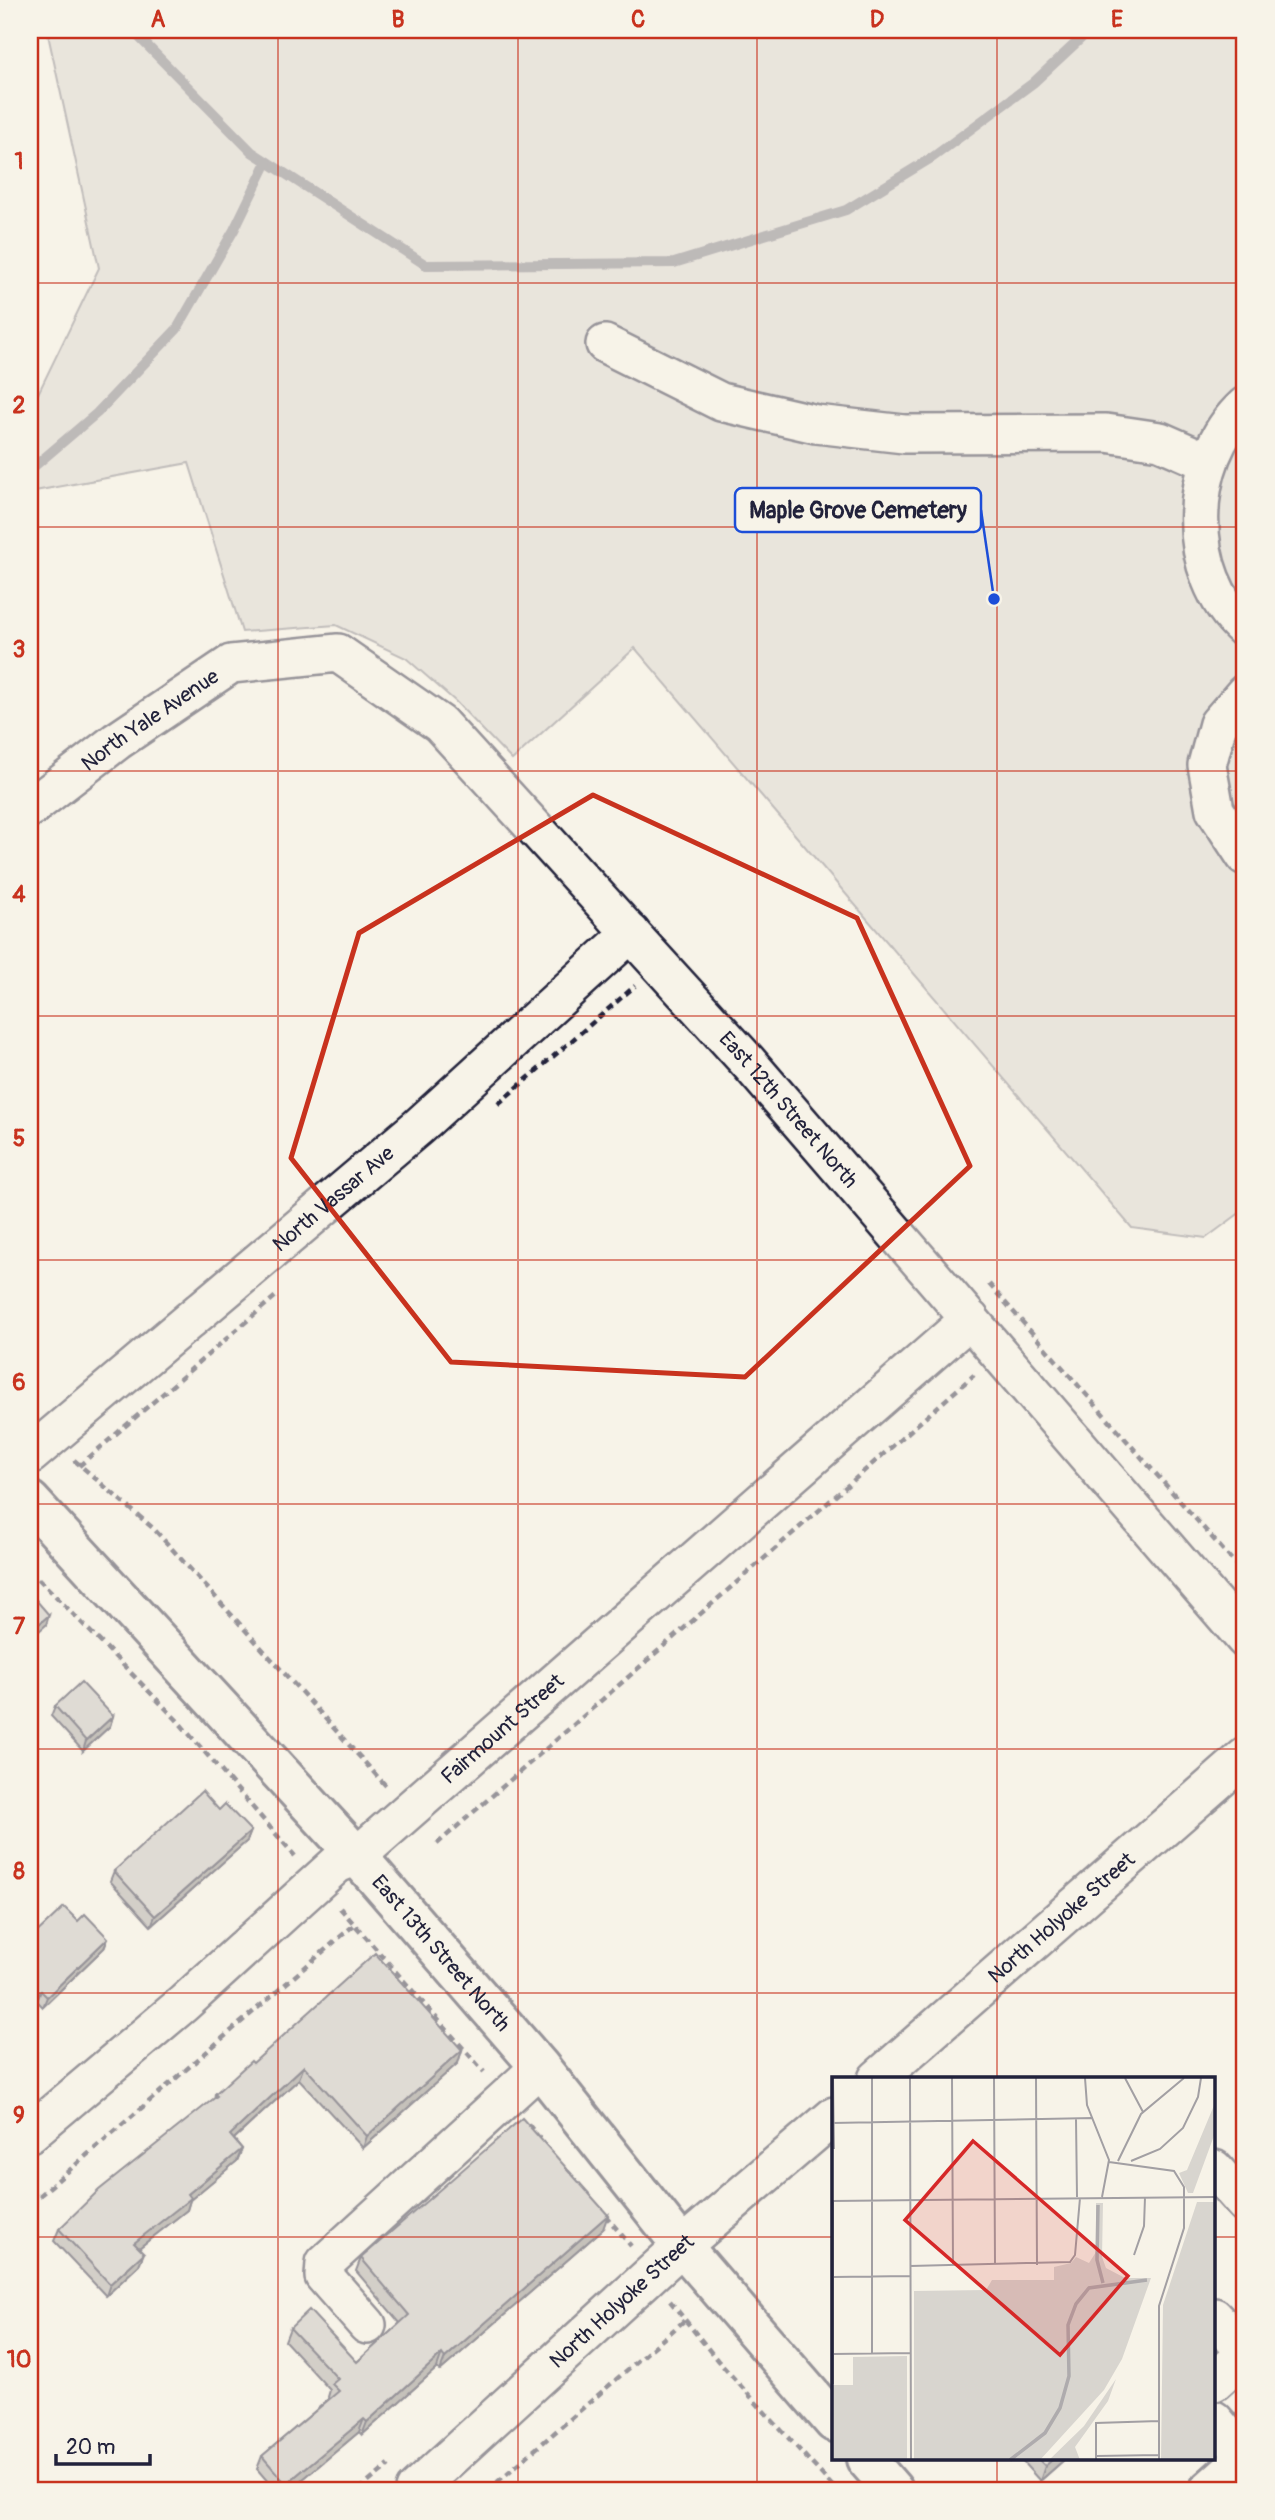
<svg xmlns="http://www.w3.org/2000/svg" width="1275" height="2520" viewBox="0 0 1275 2520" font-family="Pangolin,sans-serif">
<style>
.green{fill:#d8d5cf;stroke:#7d7c85;stroke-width:2}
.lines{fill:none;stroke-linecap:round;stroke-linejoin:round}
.stream{stroke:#76747f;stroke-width:10}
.minor-casing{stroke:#22223b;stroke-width:42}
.major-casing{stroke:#22223b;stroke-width:44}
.path{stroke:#22223b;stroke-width:4.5;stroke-dasharray:7 5;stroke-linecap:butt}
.minor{stroke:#f7f3e8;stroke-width:37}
.major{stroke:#f7f3e8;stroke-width:38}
.wall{fill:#a7a4a3;stroke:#22223b;stroke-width:2}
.shaded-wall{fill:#888684;stroke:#22223b;stroke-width:2}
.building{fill:#c2bfbd;stroke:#22223b;stroke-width:2}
.marked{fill:none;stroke:#c8321e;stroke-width:5;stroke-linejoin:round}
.grid{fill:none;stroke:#c8321e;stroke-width:2;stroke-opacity:0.55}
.labels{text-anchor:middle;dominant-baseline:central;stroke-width:5;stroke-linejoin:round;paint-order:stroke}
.street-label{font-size:21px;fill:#22223b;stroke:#f7f3e8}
.inset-river{fill:none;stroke:#aeabad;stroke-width:3.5}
.inset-road{fill:none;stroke:#a29fa3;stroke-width:2}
.view{fill:#d62828;fill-opacity:0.15;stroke:#d62828;stroke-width:3.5}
.inset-edge{fill:none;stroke:#22223b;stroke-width:3.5}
.leader{fill:none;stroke:#1d4ed8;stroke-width:2.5}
.callout-dot{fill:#1d4ed8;stroke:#f7f3e8;stroke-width:2.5}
.callout{fill:#f7f3e8;stroke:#1d4ed8;stroke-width:2.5}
.callout-label{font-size:23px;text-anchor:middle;font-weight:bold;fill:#22223b}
.neatline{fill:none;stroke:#c8321e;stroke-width:2.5}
.grid-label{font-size:23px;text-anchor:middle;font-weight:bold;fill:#c8321e}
</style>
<rect width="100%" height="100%" fill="#f7f3e8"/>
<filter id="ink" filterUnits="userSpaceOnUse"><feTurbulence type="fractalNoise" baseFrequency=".0143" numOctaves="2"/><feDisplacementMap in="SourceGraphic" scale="14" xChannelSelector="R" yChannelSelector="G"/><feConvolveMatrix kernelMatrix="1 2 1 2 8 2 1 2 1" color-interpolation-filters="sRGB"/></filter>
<g filter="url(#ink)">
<polygon class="green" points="47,30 1245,30 1245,1209 1206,1238 1132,1228 635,648 512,760 455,701 406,658 336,625 242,632 189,463 35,491 30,496 30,402 37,396 99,268"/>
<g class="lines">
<g class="stream">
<polyline points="132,30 252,152 426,265 674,263 846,210 933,157 1033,83 1090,30"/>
<polyline points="30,470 97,413 177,329 234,230 267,162"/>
</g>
<defs>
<g id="minor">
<polyline points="605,344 721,402 816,424 904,434 1106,433 1160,441 1208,462"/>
<path d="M 1245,406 C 1186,460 1183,575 1245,629"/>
<polyline points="1245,693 1218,724 1207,765 1215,810 1245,856"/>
<path id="s1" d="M 30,808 L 117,741 L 231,664 L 338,653 L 440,724 L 748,1062 L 1245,1639"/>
<path id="s2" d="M 30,1455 L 418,1127 L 631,933"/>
<path id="s3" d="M 877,2079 L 1245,1757"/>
<path id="s4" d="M 30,2133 L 183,2004 L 337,1864 L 357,1856 L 970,1319"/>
<polyline points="1214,2169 1245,2204"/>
<polyline points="1214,2317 1245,2351"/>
<polyline points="367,2325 324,2276 325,2263 540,2067"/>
<polyline points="1214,2382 1245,2354"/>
<polyline points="1214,2420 1245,2456"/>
<path id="s5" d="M 415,2490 L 682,2246 L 834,2116"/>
</g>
<g id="major">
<path id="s6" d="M 30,1501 L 357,1856 L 540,2067 L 682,2246 L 834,2422"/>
<polyline points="866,2459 893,2490"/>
<polyline points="1209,2490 1245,2458"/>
</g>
</defs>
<use href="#minor" class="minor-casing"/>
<use href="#major" class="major-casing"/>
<g class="path">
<polyline points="498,1104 635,986"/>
<polyline points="989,1284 1245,1575"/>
<polyline points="74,1460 154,1529 387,1787"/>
<polyline points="79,1466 277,1295"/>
<polyline points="30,1570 176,1719 295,1856"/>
<polyline points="437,1844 974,1375"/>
<polyline points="340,1908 484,2072"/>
<polyline points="528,2124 540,2139"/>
<polyline points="30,2204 354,1925"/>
<polyline points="605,2215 631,2246"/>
<polyline points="670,2301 718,2361 836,2490"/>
<polyline points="359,2490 389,2465"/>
<polyline points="488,2490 685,2320"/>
</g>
<use href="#minor" class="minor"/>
<use href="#major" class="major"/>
</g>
<g class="wall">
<polygon points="55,1706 113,1716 110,1726 83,1751 51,1716"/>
<polygon points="219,1810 251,1831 247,1841 151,1926 110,1881 114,1871"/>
<polygon points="30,1939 104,1948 43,2007 37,2001 30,2008"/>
<polygon points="462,2050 458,2063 363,2148 299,2079 234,2139 242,2149 237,2161 190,2200 187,2210 139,2248 139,2265 106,2296 54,2241 59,2229 214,2099 215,2094 253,2063"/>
<polygon points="603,2229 440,2371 437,2368 362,2435 359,2432 290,2490 275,2490 257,2469 262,2456 329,2399 328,2397 330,2390 285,2341 290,2328 357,2362 400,2323 356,2271 361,2258"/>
<polygon points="1020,2459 1065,2459 1040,2481"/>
</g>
<g class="shaded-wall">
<polygon points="49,1615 46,1625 30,1639 30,1632"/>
<polygon points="113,1716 110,1726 83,1751 86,1741"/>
<polygon points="251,1831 247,1841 151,1926 155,1916"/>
<polygon points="108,1938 104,1948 43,2007 47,1997"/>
<polygon points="41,1991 37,2001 30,2008 30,2001"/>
<polygon points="462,2050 458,2063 363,2148 367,2136"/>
<polygon points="304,2066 299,2079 225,2147 230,2135"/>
<polygon points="242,2149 237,2161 190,2200 187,2210 130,2255 134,2243 188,2194"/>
<polygon points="608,2215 603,2229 440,2371 445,2358"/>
<polygon points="144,2253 139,2265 106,2296 110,2284"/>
<polygon points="442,2354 437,2368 362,2435 367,2422"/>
<polygon points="364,2419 359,2432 290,2490 284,2490 286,2484"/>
<polygon points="1053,2459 1065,2459 1040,2481 1045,2466"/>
</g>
<g class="building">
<polygon points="30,1593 49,1615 30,1632"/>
<polygon points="81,1682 113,1716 86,1741 55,1706"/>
<polygon points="202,1791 219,1810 225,1804 251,1831 155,1916 114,1871"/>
<polygon points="64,1907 78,1921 85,1914 108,1938 47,1997 41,1991 30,2001 30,1939"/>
<polygon points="375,1953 462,2050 367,2136 304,2066 230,2135 242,2149 188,2194 191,2198 134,2243 144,2253 110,2284 59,2229 99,2190 217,2096 215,2094 251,2061 253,2063"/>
<polygon points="522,2118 608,2215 445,2358 442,2354 367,2422 364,2419 286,2484 262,2456 339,2391 332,2384 338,2379 290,2328 309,2310 357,2362 409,2315 361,2258"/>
<polygon points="1038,2459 1053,2459 1045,2466"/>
</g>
</g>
<path d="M0 0H1275V2520H0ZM 593,795 L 857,918 L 970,1166 L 745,1377 L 451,1362 L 291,1158 L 359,933 Z" fill="#f7f3e8" fill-opacity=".55" fill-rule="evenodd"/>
<path class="marked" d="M 593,795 L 857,918 L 970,1166 L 745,1377 L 451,1362 L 291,1158 L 359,933 Z"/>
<path class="grid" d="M 278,30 L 278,2490M 518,30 L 518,2490M 757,30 L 757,2490M 997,30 L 997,2079M 30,283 L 1245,283M 30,527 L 1245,527M 30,771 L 1245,771M 30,1016 L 1245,1016M 30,1260 L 1245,1260M 30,1504 L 1245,1504M 30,1749 L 1245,1749M 30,1993 L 1245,1993M 30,2237 L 834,2237M 1214,2237 L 1245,2237M 997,2459 L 997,2490"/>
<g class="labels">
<g class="street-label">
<text stroke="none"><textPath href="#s1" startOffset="149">North Yale Avenue</textPath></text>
<text stroke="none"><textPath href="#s1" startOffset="999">East 12th Street North</textPath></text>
<text stroke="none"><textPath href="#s2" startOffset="397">North Vassar Ave</textPath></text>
<text stroke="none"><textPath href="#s4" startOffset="623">Fairmount Street</textPath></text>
<text stroke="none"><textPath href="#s3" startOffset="245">North Holyoke Street</textPath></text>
<text stroke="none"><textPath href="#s6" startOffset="611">East 13th Street North</textPath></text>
<text stroke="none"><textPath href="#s5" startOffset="280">North Holyoke Street</textPath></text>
</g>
</g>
<g transform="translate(832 2077)">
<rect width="383" height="383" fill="#f7f3e8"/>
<path d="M 383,26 L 383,56 L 361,116 L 356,116 L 347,96 L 355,93 ZM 365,125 L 383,125 L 383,383 L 329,383 L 331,228 ZM 264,126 L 271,126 L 270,180 L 274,191 L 293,201 L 319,201 L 290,282 L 272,313 L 208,383 L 82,383 L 82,214 L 154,213 L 160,203 L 222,203 L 222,190 L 239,186 L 244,180 L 257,186 L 264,175 ZM 75,279 L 75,383 L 0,383 L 0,308 L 21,308 L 21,280 ZM 284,302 L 276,324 L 243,370 L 248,383 L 217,383 L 252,349 Z" fill="#d8d5cf"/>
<path class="inset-river" d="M 266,128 L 265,183 L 271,206M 178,383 L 213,356 L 228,331 L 237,299 L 236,248 L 244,227 L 257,211 L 315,203"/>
<path class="inset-road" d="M 1,1 L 2,72M 40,1 L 40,276M 78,1 L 79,383M 120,1 L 121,188M 162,1 L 163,188M 204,1 L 205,188M 253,1 L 255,28 L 277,83 L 270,120M 293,1 L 311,35M 244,42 L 245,120M 0,46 L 261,41M 286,84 L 309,37 L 352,1M 299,84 L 328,72 L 351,51 L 366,20 L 369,1M 277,85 L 342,94 L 352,110 L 352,151 L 327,229 L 327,383M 0,124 L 384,120M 1,124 L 1,307M 302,178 L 312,149 L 313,120M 78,189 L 238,185 L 243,178 L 248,121M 1,200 L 78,199M 1,277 L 79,276M 264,379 L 327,378M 264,383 L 264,346 L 327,344"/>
<path class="view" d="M 141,64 L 296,199 L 228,278 L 73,143 Z"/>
<rect width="383" height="383" class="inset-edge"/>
</g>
<path class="leader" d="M994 599L981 510"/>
<circle class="callout-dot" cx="994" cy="599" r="7"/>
<rect class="callout" x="735" y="488" width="246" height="44" rx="7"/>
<g class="callout-label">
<text x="858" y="518">Maple Grove Cemetery</text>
</g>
<rect width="1275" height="2520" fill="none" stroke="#f7f3e8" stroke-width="77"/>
<path d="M56 2454v10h94v-10" fill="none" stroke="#22223b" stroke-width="3.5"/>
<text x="66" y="2454" font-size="21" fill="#22223b" stroke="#f7f3e8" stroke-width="5" paint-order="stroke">20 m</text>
<rect x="38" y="38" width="1198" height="2444" class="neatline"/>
<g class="grid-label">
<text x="158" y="27">A</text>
<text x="398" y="27">B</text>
<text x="638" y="27">C</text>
<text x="877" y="27">D</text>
<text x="1117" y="27">E</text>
<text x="19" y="169">1</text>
<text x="19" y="413">2</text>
<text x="19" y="657">3</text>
<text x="19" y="902">4</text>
<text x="19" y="1146">5</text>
<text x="19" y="1390">6</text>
<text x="19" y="1634">7</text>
<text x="19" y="1879">8</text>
<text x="19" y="2123">9</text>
<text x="19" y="2367">10</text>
</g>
</svg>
